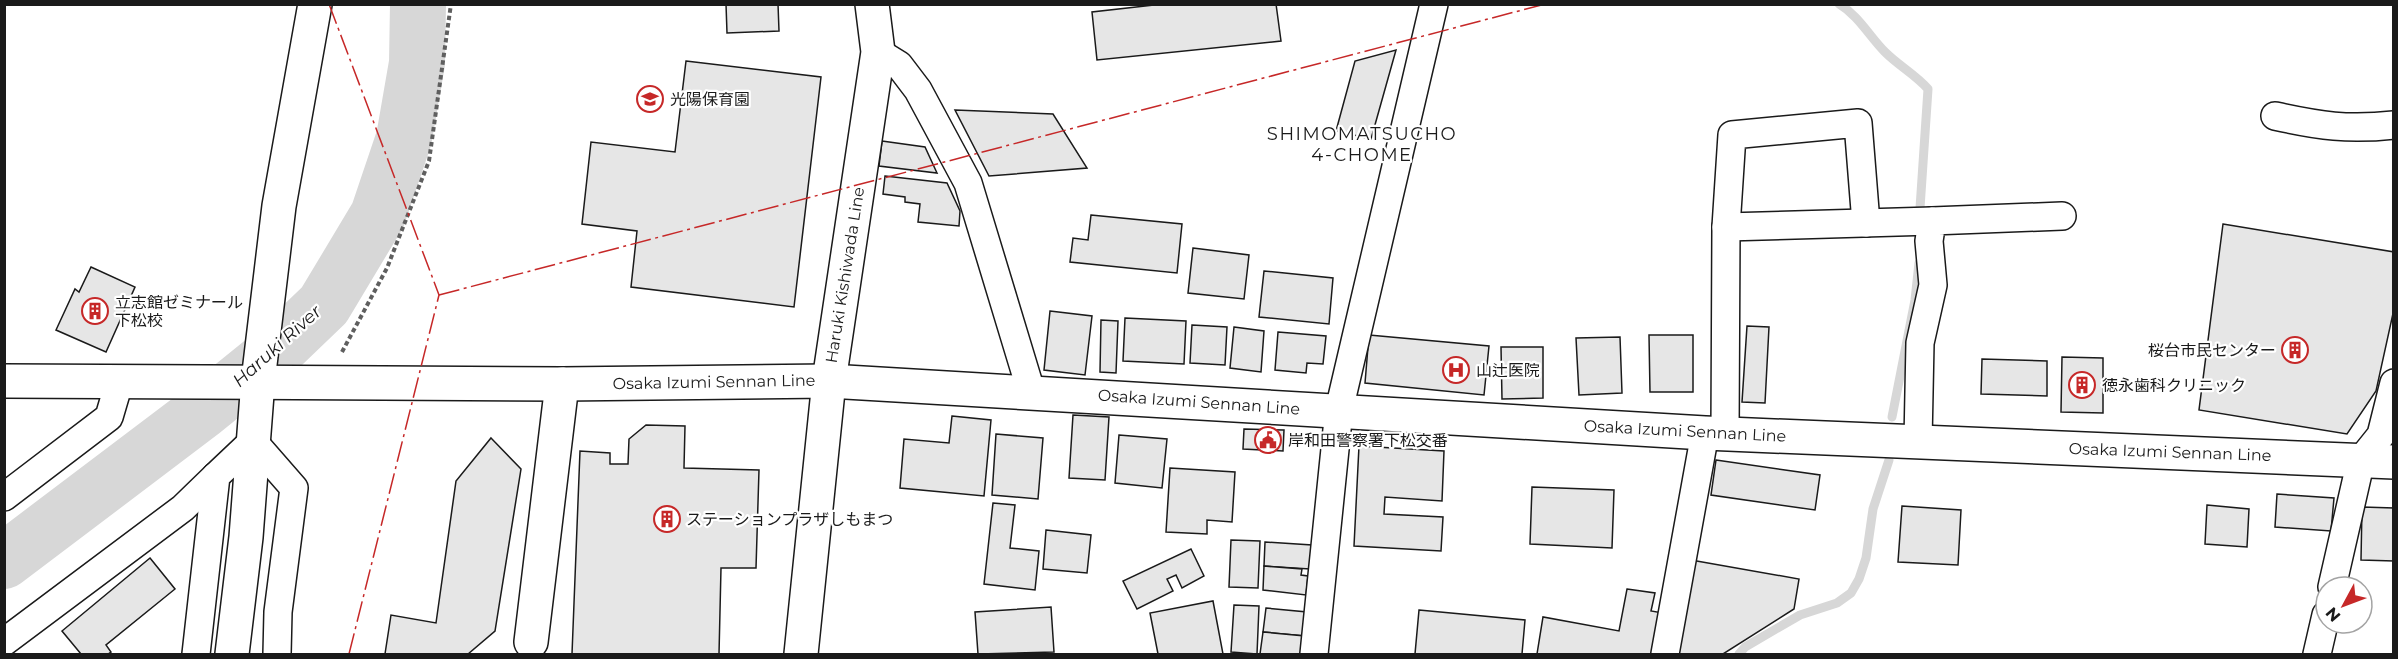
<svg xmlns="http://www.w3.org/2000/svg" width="2398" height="659" viewBox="0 0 2398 659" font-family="Montserrat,'Noto Sans JP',sans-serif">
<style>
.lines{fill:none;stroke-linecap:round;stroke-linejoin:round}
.stream{stroke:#d7d7d7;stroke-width:9}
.river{stroke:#d7d7d7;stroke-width:56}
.building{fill:#e6e6e6;stroke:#1a1a1a;stroke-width:1.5}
.street-casing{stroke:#1a1a1a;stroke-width:30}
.secondary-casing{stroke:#1a1a1a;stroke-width:36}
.primary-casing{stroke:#1a1a1a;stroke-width:36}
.path{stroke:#5f5f5f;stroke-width:4;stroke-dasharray:4.5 3;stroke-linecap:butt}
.street{stroke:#fff;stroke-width:27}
.secondary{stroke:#fff;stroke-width:33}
.primary{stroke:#fff;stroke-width:33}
.power{stroke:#c62828;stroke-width:1.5;stroke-dasharray:21 4.5 3 4.5;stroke-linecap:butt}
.labels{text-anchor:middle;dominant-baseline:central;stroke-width:4.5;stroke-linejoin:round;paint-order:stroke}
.poi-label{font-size:16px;fill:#1a1a1a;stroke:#fff;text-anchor:start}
.street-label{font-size:16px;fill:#1a1a1a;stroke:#fff}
.neighbourhood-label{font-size:18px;letter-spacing:1.5px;fill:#1a1a1a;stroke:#fff}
.water-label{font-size:18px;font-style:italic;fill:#1a1a1a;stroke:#fff}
</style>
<rect width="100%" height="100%" fill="#fff"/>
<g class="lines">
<g class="stream">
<path d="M 1839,4 C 1859,16 1869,36 1885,52 C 1899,66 1916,75 1928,89 L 1920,208"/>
<polyline points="1892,417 1915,300 1919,263"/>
<polyline points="1739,654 1745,647 1800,615 1837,603 1851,593 1859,579 1866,558 1873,509 1889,460"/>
</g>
<polyline class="river" points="4,561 201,412 274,353 324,305 378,215 404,138 417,63 418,4"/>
</g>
<g class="building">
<polygon points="726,4 778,4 779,31 727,33"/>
<polygon points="1163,4 1276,4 1281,41 1097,60 1092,12"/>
<polygon points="1396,50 1371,139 1336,131 1355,61"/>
<polygon points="686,61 821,77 794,307 631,287 637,231 582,224 591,142 675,152"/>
<polygon points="955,110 1053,114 1087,168 989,176"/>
<polygon points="882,141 925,147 937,173 879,166"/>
<polygon points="885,176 947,183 960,211 959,226 918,222 920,204 905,202 905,197 883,194"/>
<polygon points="1091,215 1182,224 1177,273 1070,262 1073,238 1088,240"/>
<polygon points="2223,224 2394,252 2394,309 2376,391 2347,434 2199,410"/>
<polygon points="1193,248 1249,255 1244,299 1188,293"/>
<polygon points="91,267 135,287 106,352 56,330 75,289 79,292"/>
<polygon points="1264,271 1333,278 1329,324 1259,317"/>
<polygon points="1050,311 1092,316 1085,375 1044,370"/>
<polygon points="1125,318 1186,321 1184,364 1123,361"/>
<polygon points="1101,320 1118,321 1116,373 1100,372"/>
<polygon points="1192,325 1227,327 1225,365 1190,363"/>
<polygon points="1747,326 1769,327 1765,403 1742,402"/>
<polygon points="1234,327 1264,331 1261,372 1230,368"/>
<polygon points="1278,332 1326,336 1323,364 1307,363 1306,373 1275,370"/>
<polygon points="1369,335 1489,346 1484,395 1365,383"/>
<polygon points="1649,335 1693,335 1693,392 1650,392"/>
<polygon points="1620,337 1622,393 1579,395 1576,338"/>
<polygon points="1501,347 1543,347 1543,398 1502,399"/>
<polygon points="2062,357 2103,358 2103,413 2061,412"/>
<polygon points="1982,359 2047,361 2047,396 1981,394"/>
<polygon points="1073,415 1109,417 1105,480 1069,478"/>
<polygon points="952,416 991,420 984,496 900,488 904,439 949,443"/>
<polygon points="646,425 685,426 684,468 759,470 756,568 721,568 719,654 572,654 580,451 610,453 610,464 628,464 629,439"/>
<polygon points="1244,429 1284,430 1283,451 1243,449"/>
<polygon points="996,434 1043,438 1038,499 992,495"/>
<polygon points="1119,435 1167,439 1162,488 1115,483"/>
<polygon points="491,438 521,469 495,631 468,654 385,654 391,615 436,623 456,481"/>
<polygon points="1359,446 1444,451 1442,501 1385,497 1384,514 1443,517 1441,551 1354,546"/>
<polygon points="1716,460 1820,475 1815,510 1711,495"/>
<polygon points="1170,468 1235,472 1232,522 1207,520 1207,534 1166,532"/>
<polygon points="1532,487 1614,490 1612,548 1530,544"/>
<polygon points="2277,494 2334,498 2331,531 2275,527"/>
<polygon points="993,503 1015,505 1010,548 1039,551 1035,590 984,584"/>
<polygon points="2207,505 2249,509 2247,547 2205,544"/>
<polygon points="1902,506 1961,510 1958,565 1898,562"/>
<polygon points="2362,507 2394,508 2394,561 2361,560"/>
<polygon points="1046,530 1091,535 1087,573 1043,569"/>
<polygon points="1231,540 1260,541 1258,588 1229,587"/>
<polygon points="1265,542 1312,545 1310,569 1264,566"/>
<polygon points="1191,549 1204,576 1182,588 1176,575 1167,579 1173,591 1137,609 1123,581"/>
<polygon points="150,558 175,589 106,645 111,652 108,654 81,654 62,631"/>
<polygon points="1691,560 1799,579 1794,609 1723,654 1674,654"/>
<polygon points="1264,566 1302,569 1301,575 1308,576 1306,595 1263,590"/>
<polygon points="1627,589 1655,593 1651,611 1663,613 1656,654 1537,654 1543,617 1619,631"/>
<polygon points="1213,601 1223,654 1158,654 1150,613"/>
<polygon points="1234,605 1259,606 1257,654 1231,652"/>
<polygon points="1051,607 1054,652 978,654 975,612"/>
<polygon points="1266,608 1307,612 1305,636 1263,632"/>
<polygon points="1419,610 1525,620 1522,654 1415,654"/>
<polygon points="1263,632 1305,636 1303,654 1260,654"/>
</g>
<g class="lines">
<defs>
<g id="street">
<polyline points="878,52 899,65 918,90 968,183 1031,391"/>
<path d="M 2275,116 C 2320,126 2348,130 2394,125"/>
<polyline points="1726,227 1932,221"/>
<polyline points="1725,434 1726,227 1732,135 1858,123 1866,223"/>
<polyline points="1918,441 1920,343 1933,285 1929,241 1932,221 2062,216"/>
<polyline points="4,497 109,417 119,383"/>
<polyline points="2332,587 2361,460 2381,435 2394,383"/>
<polyline points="4,642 183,508 216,476"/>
<polyline points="196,654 216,476 253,441 294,488 278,612 277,654"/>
<polyline points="1314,654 1339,410 1434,4"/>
<polyline points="1665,654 1705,433"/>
<polyline points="2317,654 2326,615"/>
</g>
<g id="secondary">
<polyline points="531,642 562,384"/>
<polyline points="232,654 246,537 258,381 279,206 315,4"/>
<polyline points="801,654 829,381 878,52 872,4"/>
</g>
<polyline id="primary" points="4,381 562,384 829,381 1705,433 2394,462"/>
</defs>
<use href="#street" class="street-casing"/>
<use href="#secondary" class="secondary-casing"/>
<use href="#primary" class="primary-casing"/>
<polyline class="path" points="342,352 387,268 429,161 451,4"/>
<use href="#street" class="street"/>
<use href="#secondary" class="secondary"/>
<use href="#primary" class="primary"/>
<g class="power">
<polyline points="329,4 439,295 349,654"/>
<polyline points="439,295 1545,4"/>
</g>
</g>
<defs>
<symbol id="school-ring" viewBox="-11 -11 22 22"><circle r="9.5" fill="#fff" stroke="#c62828" stroke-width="1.5"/><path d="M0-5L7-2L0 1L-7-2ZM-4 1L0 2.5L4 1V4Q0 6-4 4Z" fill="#c62828"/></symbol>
<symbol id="building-ring" viewBox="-11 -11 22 22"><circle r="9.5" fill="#fff" stroke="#c62828" stroke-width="1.5"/><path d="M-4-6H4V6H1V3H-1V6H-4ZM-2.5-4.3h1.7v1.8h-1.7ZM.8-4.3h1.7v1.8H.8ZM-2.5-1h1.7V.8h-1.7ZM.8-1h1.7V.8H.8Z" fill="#c62828"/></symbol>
<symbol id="hospital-ring" viewBox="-11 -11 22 22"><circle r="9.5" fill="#fff" stroke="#c62828" stroke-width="1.5"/><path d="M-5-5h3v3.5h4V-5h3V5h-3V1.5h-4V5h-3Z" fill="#c62828"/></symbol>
<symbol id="civic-ring" viewBox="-11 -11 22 22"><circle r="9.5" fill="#fff" stroke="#c62828" stroke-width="1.5"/><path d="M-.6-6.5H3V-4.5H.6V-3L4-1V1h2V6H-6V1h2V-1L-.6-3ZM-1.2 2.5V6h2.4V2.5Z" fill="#c62828"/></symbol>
</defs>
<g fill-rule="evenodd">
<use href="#school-ring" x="635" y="84" width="30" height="30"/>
<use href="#building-ring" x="80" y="296" width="30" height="30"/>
<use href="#building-ring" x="2280" y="335" width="30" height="30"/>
<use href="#hospital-ring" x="1441" y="355" width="30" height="30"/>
<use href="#building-ring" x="2067" y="370" width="30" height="30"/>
<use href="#civic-ring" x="1253" y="425" width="30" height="30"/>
<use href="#building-ring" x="652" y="504" width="30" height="30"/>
</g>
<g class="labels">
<g class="poi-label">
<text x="670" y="99">光陽保育園</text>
<text x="115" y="302">立志館ゼミナール<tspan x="115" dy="18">下松校</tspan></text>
<text x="2276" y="350" text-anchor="end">桜台市民センター</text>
<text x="1476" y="370">山辻医院</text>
<text x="2102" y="385">徳永歯科クリニック</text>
<text x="1288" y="440">岸和田警察署下松交番</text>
<text x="686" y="519">ステーションプラザしもまつ</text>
</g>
<g class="street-label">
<text transform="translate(845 275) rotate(-81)">Haruki Kishiwada Line</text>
<text transform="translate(714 382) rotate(-1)">Osaka Izumi Sennan Line</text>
<text transform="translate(1199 402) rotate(4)">Osaka Izumi Sennan Line</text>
<text transform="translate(1685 431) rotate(3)">Osaka Izumi Sennan Line</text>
<text transform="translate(2170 452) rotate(2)">Osaka Izumi Sennan Line</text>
</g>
<g class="neighbourhood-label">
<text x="1362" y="134">SHIMOMATSUCHO<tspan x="1362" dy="21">4-CHOME</tspan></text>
</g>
<g class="water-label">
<text transform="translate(277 346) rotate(-42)">Haruki River</text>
</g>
</g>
<rect width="2398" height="659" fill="none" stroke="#1a1a1a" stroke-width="12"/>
<g transform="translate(2344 605) rotate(229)"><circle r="28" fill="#ffffff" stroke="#a3a3a3" stroke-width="1.5"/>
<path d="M0-4.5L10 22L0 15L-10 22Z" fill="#c62828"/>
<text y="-9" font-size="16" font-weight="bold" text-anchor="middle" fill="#1a1a1a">N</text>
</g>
</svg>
